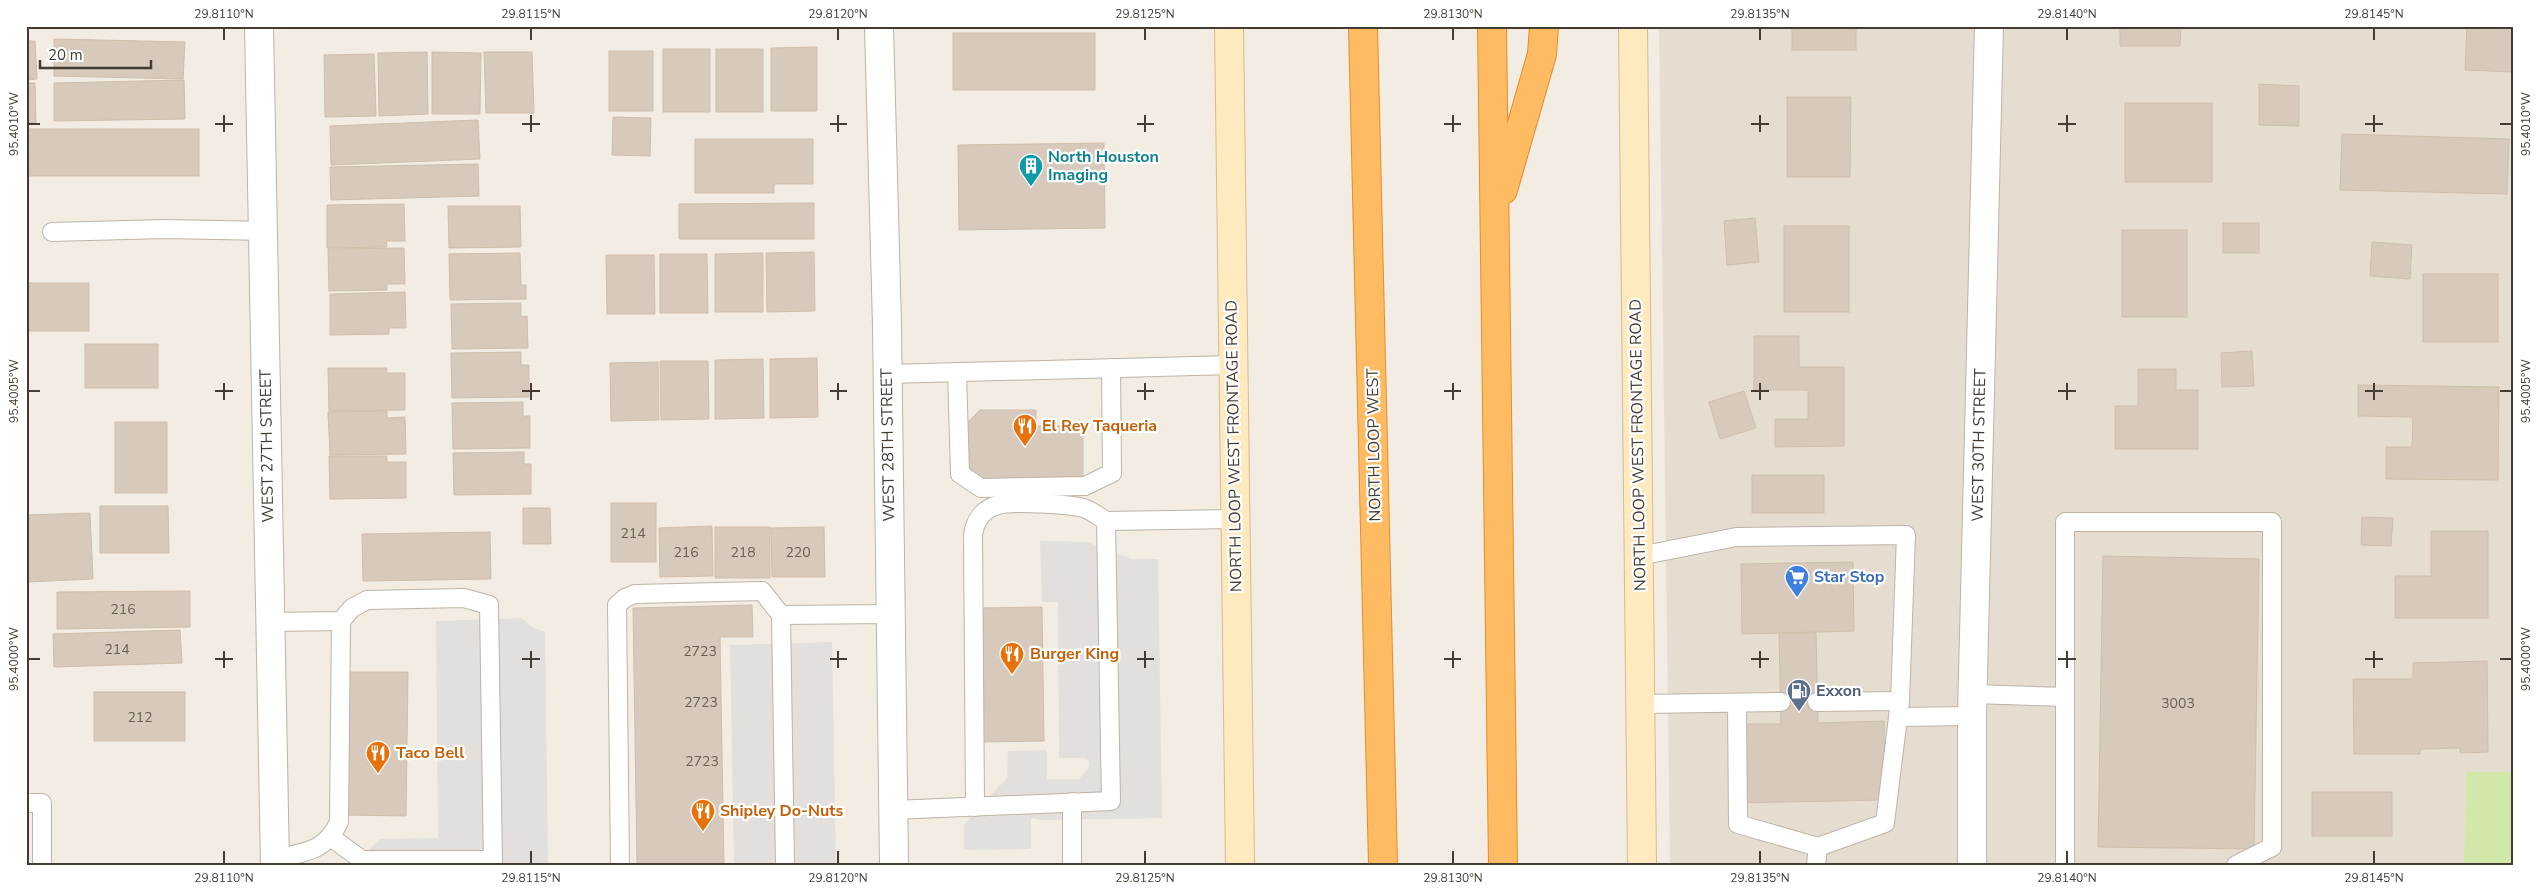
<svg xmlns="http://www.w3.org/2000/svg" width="2540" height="891" viewBox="0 0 2540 891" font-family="'Nunito Sans',sans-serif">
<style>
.residential{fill:#e6ddd1}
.green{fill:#d2e8aa}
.parking{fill:#e2dfdc}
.building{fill:#d7c9bb;stroke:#cfbeab}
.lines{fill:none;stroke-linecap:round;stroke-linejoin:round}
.lane-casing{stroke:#beb3a6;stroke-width:20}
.street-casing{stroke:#beb3a6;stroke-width:30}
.secondary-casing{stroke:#d4bc91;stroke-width:30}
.highway-casing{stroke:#e18e2f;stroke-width:30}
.lane{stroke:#fff;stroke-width:18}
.street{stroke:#fff;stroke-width:28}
.secondary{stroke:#ffeac0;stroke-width:28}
.highway{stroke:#ffbb61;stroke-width:28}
.ticks{fill:none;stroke:#443c33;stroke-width:2}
.labels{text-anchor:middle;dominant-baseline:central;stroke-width:4.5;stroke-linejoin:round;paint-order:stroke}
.number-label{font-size:14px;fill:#695f55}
.culture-label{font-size:16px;font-weight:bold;fill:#0d838f;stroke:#fff;text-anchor:start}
.food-label{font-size:16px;font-weight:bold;fill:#c56008;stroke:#fff;text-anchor:start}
.street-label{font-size:16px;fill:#443c33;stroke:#fff}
.shop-label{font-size:16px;font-weight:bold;fill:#366cbe;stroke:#fff;text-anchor:start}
.service-label{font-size:16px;font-weight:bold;fill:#4e5e75;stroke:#fff;text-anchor:start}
.neatline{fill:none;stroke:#443c33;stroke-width:2}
.ticks-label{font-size:12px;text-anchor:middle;fill:#443c33}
</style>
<rect width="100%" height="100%" fill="#f2ece3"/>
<polygon class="residential" points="1659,26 2514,26 2514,865 1670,865"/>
<polygon class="green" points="2466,772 2514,772 2514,865 2464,865"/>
<g class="parking">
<polygon points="1040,541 1087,542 1131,559 1158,559 1162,818 1044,820 1031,818 1031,849 964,850 964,825 1007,778 1008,751 1047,750 1047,779 1079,779 1089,767 1089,761 1086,758 1059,758 1058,602 1042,602"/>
<polygon points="521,618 534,628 545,632 548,865 350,865 381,839 438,838 436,621"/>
<polygon points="832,642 836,865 734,865 730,645"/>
</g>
<g class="building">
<rect x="1792" y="26" width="64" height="24"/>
<polygon points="2120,26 2181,26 2180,46 2120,46"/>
<polygon points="2467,26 2514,26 2514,72 2465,70"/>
<rect x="953" y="33" width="142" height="57"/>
<polygon points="54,39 185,42 183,79 54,76"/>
<polygon points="26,41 35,41 37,79 26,80"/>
<polygon points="817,47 817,111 771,111 771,48"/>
<rect x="663" y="49" width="47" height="63"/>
<rect x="716" y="49" width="47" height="63"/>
<rect x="609" y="51" width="44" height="60"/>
<polygon points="427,52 428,114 379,116 378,53"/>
<polygon points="432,52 481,53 480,114 432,114"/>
<polygon points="484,52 532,52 534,113 486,113"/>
<polygon points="374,54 376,116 325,117 324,55"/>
<polygon points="184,80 185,119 54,121 54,83"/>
<polygon points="26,83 35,83 36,123 26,123"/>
<polygon points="2259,84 2299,86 2299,126 2259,125"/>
<polygon points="1787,97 1851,97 1850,177 1787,177"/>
<rect x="2125" y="103" width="87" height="79"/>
<polygon points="613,117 651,118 650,156 612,155"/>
<polygon points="478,120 480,159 331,165 330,126"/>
<rect x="26" y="129" width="173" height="47"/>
<polygon points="2342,134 2509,139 2507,194 2340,190"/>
<polygon points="695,139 813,139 813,184 774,184 774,193 695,193"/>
<polygon points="1104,143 1105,228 959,230 958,145"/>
<polygon points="478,164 479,196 331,200 330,167"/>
<polygon points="814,203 814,239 679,239 679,204"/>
<polygon points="404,204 405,241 386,241 387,247 327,248 327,205"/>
<polygon points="448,206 520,206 521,247 449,248"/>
<polygon points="1755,218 1759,262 1727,265 1724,221"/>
<rect x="2223" y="223" width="36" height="30"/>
<rect x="1784" y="226" width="65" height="86"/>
<rect x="2122" y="230" width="65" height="87"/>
<polygon points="2372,242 2412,245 2410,279 2370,276"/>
<polygon points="404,248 405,284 387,284 387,290 329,291 328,249"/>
<polygon points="814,252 815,311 767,312 766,253"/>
<polygon points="520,253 521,285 526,285 526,299 450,300 449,254"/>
<polygon points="763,253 763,312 715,312 715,254"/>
<polygon points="660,254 707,254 708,313 660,313"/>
<polygon points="606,255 654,255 655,314 607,314"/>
<rect x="2423" y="274" width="75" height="68"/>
<rect x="26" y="283" width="63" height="48"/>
<polygon points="405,292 406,328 389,328 389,334 330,335 330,294"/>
<polygon points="521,303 521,317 527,316 528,348 452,349 451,304"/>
<polygon points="1754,336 1799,336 1799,367 1844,367 1844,446 1775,447 1775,419 1808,419 1808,390 1754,390"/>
<rect x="85" y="344" width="73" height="44"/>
<polygon points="2252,351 2254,386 2222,387 2221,353"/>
<polygon points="521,352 521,365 529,365 529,397 452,398 451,353"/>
<polygon points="817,358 818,417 770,418 770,359"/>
<polygon points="763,359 764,418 715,419 715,360"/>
<polygon points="660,361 708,361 709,419 661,420"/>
<polygon points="658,362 659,420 611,421 610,363"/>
<polygon points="328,368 387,368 387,373 405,373 405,410 329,411"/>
<polygon points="2138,369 2176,369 2176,390 2198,390 2198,449 2115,449 2115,406 2138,406"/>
<polygon points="2358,385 2499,387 2498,480 2386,479 2386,447 2412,447 2413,417 2358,416"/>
<polygon points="1744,391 1756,428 1720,439 1709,402"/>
<polygon points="523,402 523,416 530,416 530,448 453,449 452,403"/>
<polygon points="980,410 1036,410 1036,426 1083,426 1083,480 981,481 967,468 966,424"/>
<polygon points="387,411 387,418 405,417 406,454 330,455 328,412"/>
<rect x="115" y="422" width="52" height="71"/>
<polygon points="524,452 524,464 531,464 531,494 454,495 453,453"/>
<polygon points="329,456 387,456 387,462 406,462 406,498 330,499"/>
<rect x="1752" y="475" width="72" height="38"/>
<rect x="611" y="503" width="45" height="59"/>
<polygon points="100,506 168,506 169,553 100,553"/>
<polygon points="523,508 550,508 551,544 523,544"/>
<polygon points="90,513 93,579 26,582 26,515"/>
<polygon points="2362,517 2393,518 2391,546 2361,545"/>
<polygon points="712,526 713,576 660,577 659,528"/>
<rect x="715" y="527" width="55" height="51"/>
<polygon points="824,527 825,577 772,577 771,528"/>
<polygon points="2431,531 2488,531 2488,618 2395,618 2395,576 2431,576"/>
<polygon points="490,532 491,579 363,581 362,534"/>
<polygon points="2103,556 2259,559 2254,849 2098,847"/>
<polygon points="1853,562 1854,631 1742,634 1741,564"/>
<polygon points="190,591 190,627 57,629 57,592"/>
<polygon points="752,605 753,637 720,637 724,865 637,865 633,608"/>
<polygon points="1042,607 1044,741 982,742 981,608"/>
<polygon points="180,630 182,663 54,667 53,634"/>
<polygon points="1779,633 1816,633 1818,723 1884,721 1885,800 1736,803 1735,724 1781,724"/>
<polygon points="2487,661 2488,752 2460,753 2460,748 2420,749 2420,754 2354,754 2353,679 2413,679 2413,663"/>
<polygon points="349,672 408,672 406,816 347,815"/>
<rect x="94" y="692" width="91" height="49"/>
<rect x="2312" y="792" width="80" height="44"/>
</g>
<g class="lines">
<defs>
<g id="lane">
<polyline points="52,232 164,229 263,231"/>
<polyline points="957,372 960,474 981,488 1085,486 1112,473 1111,368"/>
<polyline points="887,374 1233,365"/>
<polyline points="1639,556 1736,537 1906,535 1900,701 1885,823 1818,847 1816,865"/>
<polyline points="270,622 341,621 352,608 367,600 464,598 489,605 493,865"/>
<polyline points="1973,694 2065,697"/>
<polyline points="1817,702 1900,701"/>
<polyline points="1737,703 1738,824 1818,847"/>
<polyline points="1641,704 1781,702"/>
<polyline points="1898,717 1972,716"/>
<polyline points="1072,802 1072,865"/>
<polyline points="26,803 42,803 42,865"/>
<path d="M 975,807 L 973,535 C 975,521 982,509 998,505 C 1010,501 1070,504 1083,508 C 1091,510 1099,517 1106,521"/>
<polyline points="893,810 1111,801 1106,521 1234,519"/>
<polyline points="332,838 362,860 493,860"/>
<path d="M 275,859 C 305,852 325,852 339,822 L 341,621"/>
<polyline points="620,865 617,605 625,598 635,594 762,591 781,615"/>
<polyline points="785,865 781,615 891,614"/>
<polyline points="2065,865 2065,522 2272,522 2272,847 2236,865"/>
</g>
<g id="street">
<polyline points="259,26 275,865"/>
<polyline points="879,26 887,326 894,865"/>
<polyline points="1972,865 1972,716 1989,26"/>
</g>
<g id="secondary">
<polyline points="1229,26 1240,865"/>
<polyline points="1633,26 1642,865"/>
</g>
<g id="highway">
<polyline points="1363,26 1383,865"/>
<polyline points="1492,26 1503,865"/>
<polyline points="1503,190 1542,54 1544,26"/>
</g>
</defs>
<use href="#lane" class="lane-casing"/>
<use href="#street" class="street-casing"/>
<use href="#secondary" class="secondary-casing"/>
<use href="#highway" class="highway-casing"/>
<use href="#lane" class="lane"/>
<use href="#street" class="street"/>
<use href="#secondary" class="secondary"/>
<use href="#highway" class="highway"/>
</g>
<path class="ticks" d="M 224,28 L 224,40M 531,28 L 531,40M 838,28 L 838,40M 1145,28 L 1145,40M 1453,28 L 1453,40M 1760,28 L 1760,40M 2067,28 L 2067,40M 2374,28 L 2374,40M 224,115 L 224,132M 531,115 L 531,132M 838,115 L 838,132M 1145,115 L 1145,132M 1453,115 L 1453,132M 1760,115 L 1760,132M 2067,115 L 2067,132M 2374,115 L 2374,132M 28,124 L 40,124M 215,124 L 233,124M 522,124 L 540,124M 830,124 L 847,124M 1137,124 L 1154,124M 1444,124 L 1461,124M 1751,124 L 1769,124M 2058,124 L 2076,124M 2365,124 L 2383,124M 2500,124 L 2512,124M 224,383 L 224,400M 531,383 L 531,400M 838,383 L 838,400M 1145,383 L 1145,400M 1453,383 L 1453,400M 1760,383 L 1760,400M 2067,383 L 2067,400M 2374,383 L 2374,400M 28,391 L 40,391M 215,391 L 233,391M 522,391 L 540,391M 830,391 L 847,391M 1137,391 L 1154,391M 1444,391 L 1461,391M 1751,391 L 1769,391M 2058,391 L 2076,391M 2365,391 L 2383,391M 2500,391 L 2512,391M 224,651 L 224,668M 531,651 L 531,668M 838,651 L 838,668M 1145,651 L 1145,668M 1453,651 L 1453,668M 1760,651 L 1760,668M 2067,651 L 2067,668M 2374,651 L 2374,668M 28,659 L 40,659M 215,659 L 233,659M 522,659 L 540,659M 830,659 L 847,659M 1137,659 L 1154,659M 1444,659 L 1461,659M 1751,659 L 1769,659M 2058,659 L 2076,659M 2365,659 L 2383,659M 2500,659 L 2512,659M 224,851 L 224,864M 531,851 L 531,864M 838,851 L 838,864M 1145,851 L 1145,864M 1453,851 L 1453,864M 1760,851 L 1760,864M 2067,851 L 2067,864M 2374,851 L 2374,864"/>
<defs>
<symbol id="building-pin" viewBox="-11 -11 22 30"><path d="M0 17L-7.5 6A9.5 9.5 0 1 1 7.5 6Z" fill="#0f9aa8" stroke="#fff"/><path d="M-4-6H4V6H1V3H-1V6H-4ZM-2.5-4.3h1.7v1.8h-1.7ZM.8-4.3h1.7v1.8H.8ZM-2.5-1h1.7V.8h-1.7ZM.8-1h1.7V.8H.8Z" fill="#fff"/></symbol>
<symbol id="restaurant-pin" viewBox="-11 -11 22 30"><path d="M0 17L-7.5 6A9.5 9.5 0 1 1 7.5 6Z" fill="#e8710a" stroke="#fff"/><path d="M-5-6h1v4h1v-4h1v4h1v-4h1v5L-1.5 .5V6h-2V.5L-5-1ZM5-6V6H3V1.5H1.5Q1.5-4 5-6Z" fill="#fff"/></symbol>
<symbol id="supermarket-pin" viewBox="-11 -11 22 30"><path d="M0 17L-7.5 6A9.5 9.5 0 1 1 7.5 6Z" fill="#3f7fe0" stroke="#fff"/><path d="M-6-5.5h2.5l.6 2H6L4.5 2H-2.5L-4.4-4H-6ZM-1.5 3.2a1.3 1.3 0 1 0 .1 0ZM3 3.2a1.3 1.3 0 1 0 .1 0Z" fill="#fff"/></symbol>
<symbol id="fuel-pin" viewBox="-11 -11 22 30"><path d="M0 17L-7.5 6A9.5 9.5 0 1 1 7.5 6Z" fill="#5c6f8a" stroke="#fff"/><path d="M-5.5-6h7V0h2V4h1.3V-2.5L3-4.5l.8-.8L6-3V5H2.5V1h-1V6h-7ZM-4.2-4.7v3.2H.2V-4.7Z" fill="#fff"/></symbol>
</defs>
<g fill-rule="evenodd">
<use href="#building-pin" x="1017" y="152" width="28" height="38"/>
<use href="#restaurant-pin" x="1011" y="412" width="28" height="38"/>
<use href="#supermarket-pin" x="1783" y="563" width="28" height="38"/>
<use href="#restaurant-pin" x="998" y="640" width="28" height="38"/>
<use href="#fuel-pin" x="1785" y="677" width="28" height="38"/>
<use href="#restaurant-pin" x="364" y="739" width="28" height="38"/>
<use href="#restaurant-pin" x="689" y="797" width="28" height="38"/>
</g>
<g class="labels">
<g class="number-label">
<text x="633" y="533">214</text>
<text x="686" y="552">216</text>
<text x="743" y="552">218</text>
<text x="798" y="552">220</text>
<text x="123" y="609">216</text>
<text x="117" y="649">214</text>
<text x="700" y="651">2723</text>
<text x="701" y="702">2723</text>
<text x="2178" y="703">3003</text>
<text x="140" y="717">212</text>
<text x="702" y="761">2723</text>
</g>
<g class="culture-label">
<text x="1048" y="157">North Houston<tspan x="1048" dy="18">Imaging</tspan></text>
</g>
<g class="food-label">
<text x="1042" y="426">El Rey Taqueria</text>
<text x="1030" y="654">Burger King</text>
<text x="396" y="753">Taco Bell</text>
<text x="720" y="811">Shipley Do-Nuts</text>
</g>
<g class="street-label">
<text transform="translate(888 445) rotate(-91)">WEST 28TH STREET</text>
<text transform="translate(1374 445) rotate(-91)">NORTH LOOP WEST</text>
<text transform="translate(1638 445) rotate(-91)">NORTH LOOP WEST FRONTAGE ROAD</text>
<text transform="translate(1979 445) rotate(-89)">WEST 30TH STREET</text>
<text transform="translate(267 446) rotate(-91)">WEST 27TH STREET</text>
<text transform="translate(1234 446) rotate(-91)">NORTH LOOP WEST FRONTAGE ROAD</text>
</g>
<g class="shop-label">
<text x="1814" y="577">Star Stop</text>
</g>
<g class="service-label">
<text x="1816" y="691">Exxon</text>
</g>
</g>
<rect width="2540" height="891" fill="none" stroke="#ffffff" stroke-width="55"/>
<path d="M40 60v8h111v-8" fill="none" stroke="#443c33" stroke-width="2.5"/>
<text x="48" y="60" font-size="15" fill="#443c33" stroke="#ffffff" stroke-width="4" paint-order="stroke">20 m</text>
<rect x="28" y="28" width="2484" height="836" class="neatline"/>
<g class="ticks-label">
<text x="224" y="18">29.8110°N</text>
<text x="531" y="18">29.8115°N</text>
<text x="838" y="18">29.8120°N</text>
<text x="1145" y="18">29.8125°N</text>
<text x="1453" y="18">29.8130°N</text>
<text x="1760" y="18">29.8135°N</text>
<text x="2067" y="18">29.8140°N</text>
<text x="2374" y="18">29.8145°N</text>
<text transform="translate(2526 124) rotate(-90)" y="4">95.4010°W</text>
<text transform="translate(14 124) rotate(-90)" y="4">95.4010°W</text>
<text transform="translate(2526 391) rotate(-90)" y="4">95.4005°W</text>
<text transform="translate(14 391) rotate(-90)" y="4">95.4005°W</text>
<text transform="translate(2526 659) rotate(-90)" y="4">95.4000°W</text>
<text transform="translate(14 659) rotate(-90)" y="4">95.4000°W</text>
<text x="224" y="882">29.8110°N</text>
<text x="531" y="882">29.8115°N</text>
<text x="838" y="882">29.8120°N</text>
<text x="1145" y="882">29.8125°N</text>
<text x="1453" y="882">29.8130°N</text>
<text x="1760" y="882">29.8135°N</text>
<text x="2067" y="882">29.8140°N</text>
<text x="2374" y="882">29.8145°N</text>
</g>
</svg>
